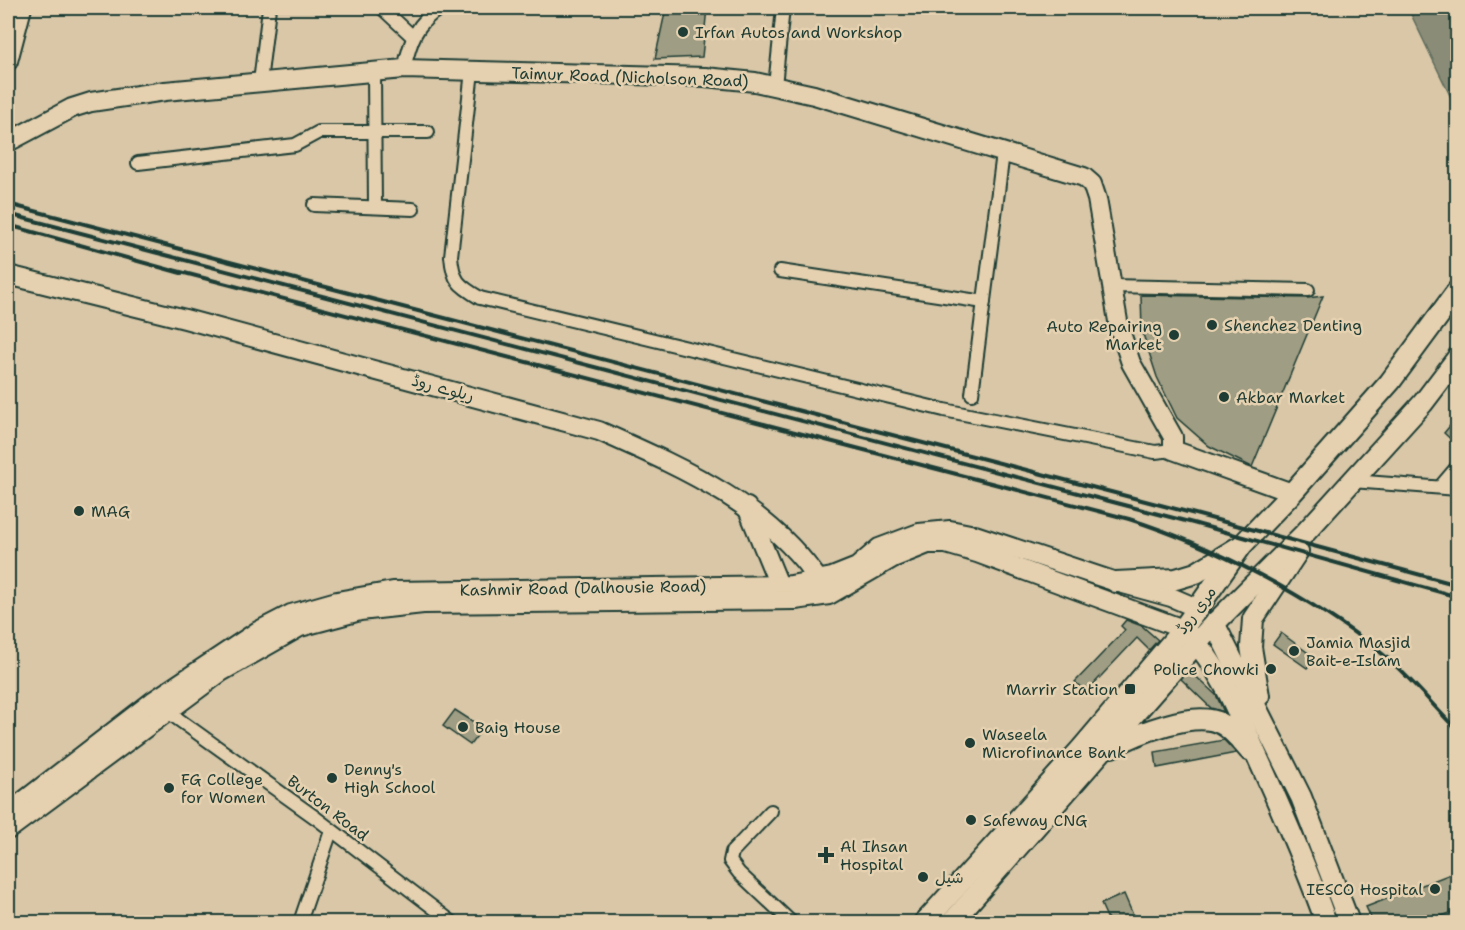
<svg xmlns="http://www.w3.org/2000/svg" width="1465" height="930" viewBox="0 0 1465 930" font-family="'Shantell Sans','Playpen Sans Arabic',sans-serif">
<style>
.water{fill:#8a8c77;stroke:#5f6c5c;stroke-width:1.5}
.building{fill:#9f9d83;stroke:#1f3d34;stroke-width:1.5}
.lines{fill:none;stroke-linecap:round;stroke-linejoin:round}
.street-casing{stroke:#1f3d34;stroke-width:16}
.secondary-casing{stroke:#1f3d34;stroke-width:22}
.primary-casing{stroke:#1f3d34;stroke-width:24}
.street{stroke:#e5d0af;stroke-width:12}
.secondary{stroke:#e5d0af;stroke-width:18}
.primary{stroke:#e5d0af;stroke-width:20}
.rail{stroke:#1f3d34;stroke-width:4}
.poi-dot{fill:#1f3d34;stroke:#e5d0af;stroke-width:2}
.labels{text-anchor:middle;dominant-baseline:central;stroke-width:5;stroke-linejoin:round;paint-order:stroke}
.poi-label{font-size:16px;fill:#1f3d34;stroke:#e5d0af;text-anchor:start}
.street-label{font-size:16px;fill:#1f3d34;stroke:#e5d0af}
</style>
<rect width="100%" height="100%" fill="#d9c7a8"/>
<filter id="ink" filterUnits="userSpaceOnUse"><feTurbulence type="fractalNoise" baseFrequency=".0167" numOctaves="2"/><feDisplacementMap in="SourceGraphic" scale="12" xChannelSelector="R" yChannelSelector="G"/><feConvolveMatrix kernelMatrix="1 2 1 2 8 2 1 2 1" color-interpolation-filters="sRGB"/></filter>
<g filter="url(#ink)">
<polygon class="water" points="1408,8 1457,8 1457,110"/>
<g class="building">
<polygon points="666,8 707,8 702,57 655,59"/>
<polygon points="1141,295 1308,298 1323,296 1252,467 1209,446 1177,418 1157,377 1142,331"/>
<polygon points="1458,416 1458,446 1444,433"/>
<polygon points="1126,620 1142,626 1158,640 1149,650 1137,638 1086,692 1075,682 1125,630 1121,626"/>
<polygon points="1281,633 1315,658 1307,668 1273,644"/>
<polygon points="1189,670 1216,695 1224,712 1211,708 1181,679"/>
<polygon points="455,710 483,728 470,745 443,726"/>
<polygon points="1224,740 1236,753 1157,768 1155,752"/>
<polygon points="1458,871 1458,910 1426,922 1373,922 1366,907"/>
<polygon points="1124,894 1136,922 1109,922 1101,904"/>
</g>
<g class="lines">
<defs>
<g id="street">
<polyline points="382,8 412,36"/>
<path d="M 404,69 C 410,42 416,22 441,8"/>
<path d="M 472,71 L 451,256 C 453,281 458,285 480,298 L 944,410 L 1155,452 L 1173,450"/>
<polyline points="374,72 375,207"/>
<polyline points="260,82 269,8"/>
<polyline points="775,86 783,8"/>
<polyline points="138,163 295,145 319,132 428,132"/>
<polyline points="314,205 413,209"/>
<polyline points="780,271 984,302"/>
<polyline points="1110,286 1308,290"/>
<polyline points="972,394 1003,153"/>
<polyline points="1352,481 1458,489"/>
<polyline points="1441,486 1458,466"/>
<polyline points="164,709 316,818 452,922"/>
<polyline points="771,811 732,852 730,861 739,873 791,922"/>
<polyline points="300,922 331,831"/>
</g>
<g id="secondary">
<polyline points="8,61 22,8"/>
<polyline points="8,142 72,108 91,102 165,91 404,69 705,77 755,82 814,95 1084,177 1092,184 1097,199 1119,327 1131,363 1173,437 1173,450 1292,493"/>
<path d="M 8,275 L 185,319 L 599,431 C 685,469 771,506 824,588"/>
<polyline points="747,507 779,585 780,596"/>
<polyline points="8,813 153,701 258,631 291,614 337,601 393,591 791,585 832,577 857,567 879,548 919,533 950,530 975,535 1116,582 1171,597 1199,609"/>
<polyline points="8,830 221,672 300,627 360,611 423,604 795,600 829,595 893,558 928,544 946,544 977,553 1183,629"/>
</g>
<g id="primary">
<polyline points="1116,582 1176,579 1196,573 1237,548"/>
<polyline points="1214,623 1301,797 1349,922"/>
<path d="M 1189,635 C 1221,668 1239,715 1257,756 C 1282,811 1306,865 1326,922"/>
<polyline points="1259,696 1251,647 1253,619 1298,551"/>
<path d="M 1112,747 C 1136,734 1196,709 1222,724 C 1233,730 1241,741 1249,750"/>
<polyline points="925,922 1081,749 1183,629 1242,545 1292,493 1390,382 1458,290"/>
<polyline points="952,922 1208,630 1305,533 1423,403 1458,357"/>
</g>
</defs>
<use href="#street" class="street-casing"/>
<use href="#secondary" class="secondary-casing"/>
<use href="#primary" class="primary-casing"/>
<use href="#street" class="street"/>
<use href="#secondary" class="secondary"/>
<use href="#primary" class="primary"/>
<g class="rail">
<polyline points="8,204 1195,514 1458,585"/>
<polyline points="8,214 1193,523 1458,597"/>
<polyline points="8,225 181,273"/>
<path d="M 173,270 L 1129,519 C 1214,546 1310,597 1380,652 C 1408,674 1432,705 1458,731"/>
</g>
</g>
</g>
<g class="poi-dot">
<circle cx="683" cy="32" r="6"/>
<circle cx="1212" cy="325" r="6"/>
<circle cx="1174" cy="335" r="6"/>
<circle cx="1224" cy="397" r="6"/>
<circle cx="79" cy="511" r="6"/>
<circle cx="1294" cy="651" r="6"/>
<circle cx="1271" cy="669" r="6"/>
<rect x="1124" y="683" width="12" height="12" rx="3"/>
<circle cx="463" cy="727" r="6"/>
<circle cx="970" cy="743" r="6"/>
<circle cx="332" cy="778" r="6"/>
<circle cx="169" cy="788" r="6"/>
<circle cx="971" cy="820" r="6"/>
<path d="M823 846h6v6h6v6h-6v6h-6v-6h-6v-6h6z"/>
<circle cx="923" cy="877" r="6"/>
<circle cx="1435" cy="889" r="6"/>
</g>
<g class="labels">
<g class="poi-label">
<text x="695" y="32">Irfan Autos and Workshop</text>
<text x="1224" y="325">Shenchez Denting</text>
<text x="1162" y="326" text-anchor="end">Auto Repairing<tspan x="1162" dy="18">Market</tspan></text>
<text x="1236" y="397">Akbar Market</text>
<text x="91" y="511">MAG</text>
<text x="1306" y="642">Jamia Masjid<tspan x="1306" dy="18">Bait-e-Islam</tspan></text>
<text x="1259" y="669" text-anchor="end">Police Chowki</text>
<text x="1118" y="689" text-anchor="end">Marrir Station</text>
<text x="475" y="727">Baig House</text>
<text x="982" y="734">Waseela<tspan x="982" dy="18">Microfinance Bank</tspan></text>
<text x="344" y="769">Denny's<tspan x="344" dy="18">High School</tspan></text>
<text x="181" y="779">FG College<tspan x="181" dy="18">for Women</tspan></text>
<text x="983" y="820">Safeway CNG</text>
<text x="840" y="846">Al Ihsan<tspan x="840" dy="18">Hospital</tspan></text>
<text x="935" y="877">شیل</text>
<text x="1423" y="889" text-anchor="end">IESCO Hospital</text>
</g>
<g class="street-label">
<text transform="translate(630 77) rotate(2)">Taimur Road (Nicholson Road)</text>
<text transform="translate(443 388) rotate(15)">ریلوے روڈ</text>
<text transform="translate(583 588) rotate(-1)">Kashmir Road (Dalhousie Road)</text>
<text transform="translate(1196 610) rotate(-53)">مری روڈ</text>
<text transform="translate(328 808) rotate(37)">Burton Road</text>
</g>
</g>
<rect width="1465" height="930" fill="none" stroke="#e5d0af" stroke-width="30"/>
<rect x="15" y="15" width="1435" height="900" fill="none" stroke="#1f3d34" stroke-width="2" filter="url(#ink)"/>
</svg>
